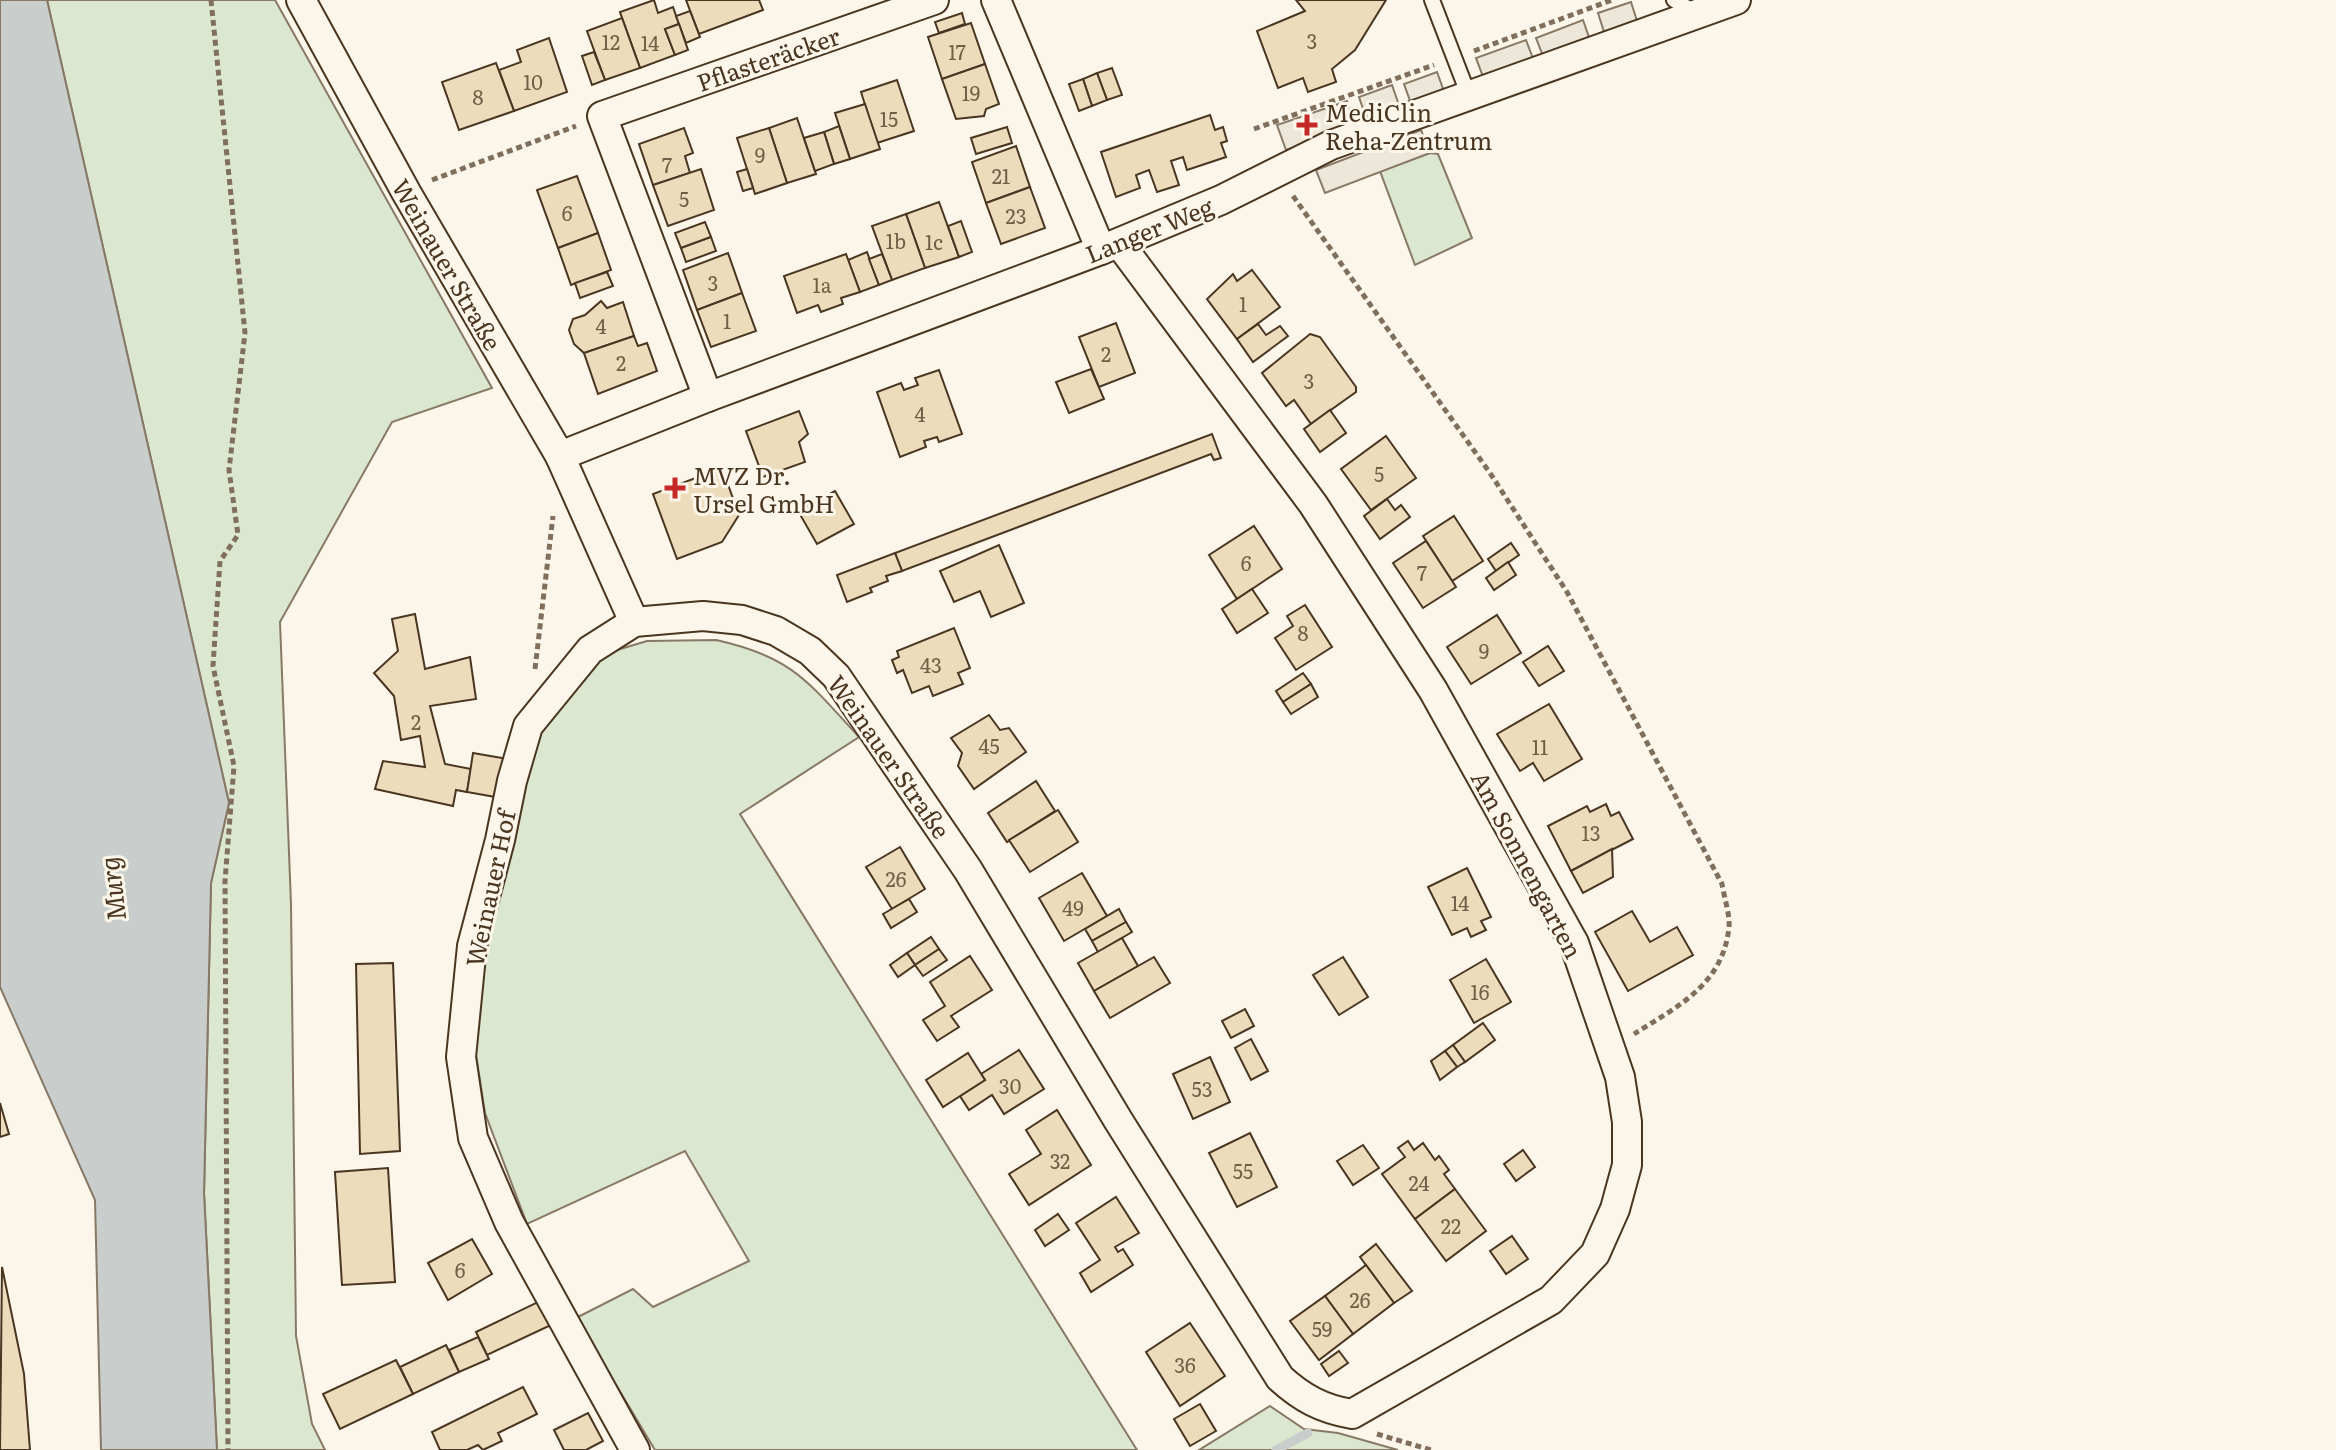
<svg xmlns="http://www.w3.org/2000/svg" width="2336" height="1450" viewBox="0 0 2336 1450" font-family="Literata,serif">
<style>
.green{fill:#dce7d0;stroke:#887966;stroke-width:2}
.parking{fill:#ede7d9;stroke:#887966;stroke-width:2}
.water{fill:#c9cecd;stroke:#887966;stroke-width:2}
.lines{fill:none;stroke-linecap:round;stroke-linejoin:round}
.stream{stroke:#c9cecd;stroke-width:9}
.building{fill:#ecdcbc;stroke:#4a3520;stroke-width:2}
.lane-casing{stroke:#4a3520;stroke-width:18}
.street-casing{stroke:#4a3520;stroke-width:32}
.path{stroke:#7f6f5c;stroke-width:5;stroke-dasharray:6 4;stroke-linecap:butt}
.lane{stroke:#fbf6e9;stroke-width:14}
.street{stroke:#fbf6e9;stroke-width:28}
.poi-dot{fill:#c62828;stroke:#fbf6e9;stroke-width:3}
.labels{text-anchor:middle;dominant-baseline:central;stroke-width:6;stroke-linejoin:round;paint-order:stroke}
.number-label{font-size:20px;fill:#725f47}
.street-label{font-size:24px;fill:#4a3520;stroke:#fbf6e9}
.poi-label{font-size:24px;fill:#4a3520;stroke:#fbf6e9;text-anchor:start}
.water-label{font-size:26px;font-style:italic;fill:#4a3520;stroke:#fbf6e9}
</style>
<rect width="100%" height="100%" fill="#fbf6e9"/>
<g class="green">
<polygon points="47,0 275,0 492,388 392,422 280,622 291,904 296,1336 312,1424 325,1450 217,1450 204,1193 211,883 229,803"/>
<polygon points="1430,153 1438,154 1472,238 1415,265 1380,171"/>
<path d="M 716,640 C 793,657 808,682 859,737 L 740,814 L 1137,1450 L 655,1450 L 576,1318 L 633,1289 L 653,1307 L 749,1261 L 685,1151 L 527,1224 L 485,1113 L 474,1042 L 488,924 L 532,744 L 558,702 L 607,653 L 647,641 Z"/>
<polygon points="1270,1406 1304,1429 1338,1433 1398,1450 1199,1450"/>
</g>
<g class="parking">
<polygon points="1631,2 1638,24 1605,35 1598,13"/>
<polygon points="1583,20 1591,43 1545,61 1536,38"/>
<polygon points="1526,40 1535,64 1485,82 1476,58"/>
<polygon points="1437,72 1446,97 1413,109 1404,84"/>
<polygon points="1392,85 1401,111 1368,123 1359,97"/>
<polygon points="1347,101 1355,126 1286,150 1277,125"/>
<polygon points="1421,130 1430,153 1325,193 1316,170"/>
</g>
<polygon class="water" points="0,0 47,0 229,803 211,883 204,1193 217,1450 101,1450 95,1200 0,987"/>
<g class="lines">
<polyline class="stream" points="1276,1450 1308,1433"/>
</g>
<g class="building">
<polygon points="654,0 658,13 673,7 679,24 665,29 675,55 640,68 620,12"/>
<polygon points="686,0 759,0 763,10 699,34"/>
<polygon points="1296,0 1386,0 1355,50 1332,69 1336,82 1308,92 1303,78 1278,88 1257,31 1305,11"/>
<polygon points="690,11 700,37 686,43 676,16"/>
<polygon points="962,13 965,24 939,33 935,22"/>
<polygon points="622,18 640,68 605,80 587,31"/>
<polygon points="971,23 985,64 942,79 928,37"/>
<polygon points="679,24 688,50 675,55 665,29"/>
<polygon points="549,38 567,92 514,111 499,70 521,62 517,50"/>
<polygon points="594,52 605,80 592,85 582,56"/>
<polygon points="496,63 514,111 459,130 442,82"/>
<polygon points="985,64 999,104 986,109 984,116 956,119 942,79"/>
<polygon points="1112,68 1122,95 1107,100 1097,73"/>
<polygon points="1097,73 1107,100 1092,106 1083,79"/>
<polygon points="1083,79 1092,106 1079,111 1069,84"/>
<polygon points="897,80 914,131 877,143 861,92"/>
<polygon points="865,104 880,149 850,159 835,113"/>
<polygon points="1210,115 1215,130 1223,127 1227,141 1221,143 1226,157 1187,170 1183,157 1171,161 1179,185 1157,192 1149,170 1136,175 1140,188 1116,197 1101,152"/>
<polygon points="797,118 816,174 787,183 769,128"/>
<polygon points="839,126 850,159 834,164 824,132"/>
<polygon points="1007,127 1012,143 976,154 971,138"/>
<polygon points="684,128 693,153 685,156 690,173 653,185 639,144"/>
<polygon points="769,128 787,183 755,194 737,138"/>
<polygon points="824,132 834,164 815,171 804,138"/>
<polygon points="1016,146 1030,187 986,203 972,162"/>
<polygon points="701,169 714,210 668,226 653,185"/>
<polygon points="747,169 753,188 743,191 737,172"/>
<polygon points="577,176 598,233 558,248 537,190"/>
<polygon points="1030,187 1045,228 1001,244 986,203"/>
<polygon points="939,202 959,257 925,268 906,214"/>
<polygon points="906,214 925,268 892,280 872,226"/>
<polygon points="961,221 972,252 959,257 948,226"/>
<polygon points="705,222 711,237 681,248 675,233"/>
<polygon points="598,233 611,270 571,285 558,248"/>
<polygon points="711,237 716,251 686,262 681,248"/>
<polygon points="867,252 879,285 860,292 848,260"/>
<polygon points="728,253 742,293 697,310 683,270"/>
<polygon points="846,254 860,292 841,298 843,304 821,312 818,305 797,313 784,276"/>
<polygon points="882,254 892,280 879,285 869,259"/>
<polygon points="1252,270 1280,307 1237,339 1207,299 1233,274 1237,281"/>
<polygon points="607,272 613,286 580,298 575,283"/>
<polygon points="742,293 756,331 711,347 697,310"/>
<polygon points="601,301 607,308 623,302 634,336 584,353 574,344 569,330 573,319 585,315"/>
<polygon points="1116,323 1135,373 1099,387 1079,337"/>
<polygon points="1258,324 1266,335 1280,326 1288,336 1253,362 1237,339"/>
<polygon points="1310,334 1320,337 1356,387 1356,392 1311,424 1294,400 1286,406 1262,373"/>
<polygon points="634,336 638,346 647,343 657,371 598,394 584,353"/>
<polygon points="1091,369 1104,399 1069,413 1056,382"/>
<polygon points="939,370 962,434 939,442 937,437 924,441 926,447 900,457 877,392 901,383 904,390 918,385 915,378"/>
<polygon points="1330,410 1346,433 1320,452 1304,429"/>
<polygon points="799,411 808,434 799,442 805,462 763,477 746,431"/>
<polygon points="1212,434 1221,458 1214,460 1211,454 902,571 895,553"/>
<polygon points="1386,436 1416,478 1371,510 1341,469"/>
<polygon points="722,468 739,515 722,542 677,559 653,494"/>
<polygon points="835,491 854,524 817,544 798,511"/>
<polygon points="1387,499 1395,510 1401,505 1410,517 1380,539 1364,516"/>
<polygon points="1454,516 1483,561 1452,581 1423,536"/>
<polygon points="1254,526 1282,569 1237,599 1209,555"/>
<polygon points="1426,541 1456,587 1423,608 1393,563"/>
<polygon points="1511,543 1519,555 1496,571 1488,559"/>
<polygon points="999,545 1024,603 991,617 980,591 954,602 940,571"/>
<polygon points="895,553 902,571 886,576 888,581 870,588 872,592 847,602 837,575"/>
<polygon points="1508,562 1516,575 1494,590 1486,578"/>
<polygon points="1252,589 1268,613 1237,633 1222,609"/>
<polygon points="1305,605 1332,647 1296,670 1275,638 1293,626 1287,616"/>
<polygon points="415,614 425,669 470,657 476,699 430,706 445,764 471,769 467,792 456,790 453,806 375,789 383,761 425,767 420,736 401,740 394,696 374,673 398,651 392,619"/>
<polygon points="1497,615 1521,653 1471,684 1447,647"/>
<polygon points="954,628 970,668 958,673 963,684 933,696 929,686 912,693 903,670 897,673 892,660 899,657 897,651"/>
<polygon points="1548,646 1564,671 1539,686 1523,662"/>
<polygon points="1303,673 1311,684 1283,702 1276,691"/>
<polygon points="1311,684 1318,697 1291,714 1283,702"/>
<polygon points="1549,704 1582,759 1544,781 1533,763 1520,771 1497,734"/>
<polygon points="989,715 1000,730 1009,728 1026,752 974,789 958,766 962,753 951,738"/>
<polygon points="473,753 508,759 501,798 467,792"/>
<polygon points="1036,781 1055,811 1007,842 988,813"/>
<polygon points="1606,804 1611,816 1619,812 1633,839 1571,871 1548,826 1587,806 1590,812"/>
<polygon points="1058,810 1078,842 1030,872 1009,840"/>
<polygon points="900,847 925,889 892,909 866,867"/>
<polygon points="1612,849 1613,877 1583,893 1571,871"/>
<polygon points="1467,868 1491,917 1481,921 1486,930 1471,937 1467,928 1452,935 1428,887"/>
<polygon points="1082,873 1107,916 1064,941 1039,898"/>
<polygon points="909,899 917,912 891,928 883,914"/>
<polygon points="1119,909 1126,922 1092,941 1085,929"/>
<polygon points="1632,911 1650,942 1677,927 1693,955 1628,991 1595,932"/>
<polygon points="1126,922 1132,932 1098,952 1092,941"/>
<polygon points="931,937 939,949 915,965 907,953"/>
<polygon points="1122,938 1138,966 1094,991 1078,963"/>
<polygon points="939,949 947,960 923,976 915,965"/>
<polygon points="907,953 915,965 898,977 890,965"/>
<polygon points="970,956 992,990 951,1016 959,1027 937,1041 923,1020 945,1006 930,982"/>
<polygon points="1154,957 1170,983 1110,1018 1094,991"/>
<polygon points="1343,957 1368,997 1339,1015 1313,975"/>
<polygon points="1486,959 1511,1002 1474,1023 1450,980"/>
<polygon points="393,963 400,1151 360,1154 356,964"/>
<polygon points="1245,1009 1254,1026 1231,1038 1222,1021"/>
<polygon points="1483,1023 1495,1040 1465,1062 1453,1045"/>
<polygon points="1251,1039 1268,1071 1251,1080 1235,1048"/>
<polygon points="1453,1045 1465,1062 1457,1067 1445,1051"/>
<polygon points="1019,1050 1044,1089 1004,1114 992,1095 969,1110 960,1096 985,1080 981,1074"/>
<polygon points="1445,1051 1457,1067 1440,1080 1431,1061"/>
<polygon points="968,1053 985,1080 943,1107 926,1080"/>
<polygon points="1210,1057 1230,1102 1193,1119 1173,1074"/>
<polygon points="0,1103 9,1134 0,1137"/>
<polygon points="1057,1110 1091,1165 1029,1205 1009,1174 1041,1154 1026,1130"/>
<polygon points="1250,1133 1277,1187 1237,1207 1209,1153"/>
<polygon points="1408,1141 1414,1150 1423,1143 1435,1160 1439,1156 1449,1170 1444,1174 1455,1189 1415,1219 1382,1174 1405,1157 1398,1148"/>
<polygon points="1363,1145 1379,1168 1353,1185 1337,1161"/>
<polygon points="1523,1150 1535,1167 1516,1181 1504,1164"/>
<polygon points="388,1168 395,1282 342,1285 335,1172"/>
<polygon points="1455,1189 1486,1231 1446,1261 1415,1219"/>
<polygon points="1116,1197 1139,1233 1115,1247 1118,1252 1123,1249 1133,1265 1091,1292 1080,1273 1100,1260 1076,1223"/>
<polygon points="1058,1214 1069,1230 1045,1246 1035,1230"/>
<polygon points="1512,1236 1528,1259 1506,1274 1490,1251"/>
<polygon points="472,1239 492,1274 448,1300 428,1263"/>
<polygon points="1376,1244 1412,1291 1394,1303 1360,1257"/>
<polygon points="1366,1265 1394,1303 1353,1334 1325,1296"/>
<polygon points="2,1267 24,1374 30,1450 0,1450"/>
<polygon points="1325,1296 1353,1334 1319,1360 1290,1321"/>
<polygon points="540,1301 551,1325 487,1355 476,1332"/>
<polygon points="1190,1323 1225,1376 1180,1406 1146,1352"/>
<polygon points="478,1337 489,1359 459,1372 449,1350"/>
<polygon points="446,1345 459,1372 413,1394 400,1367"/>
<polygon points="1339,1351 1348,1363 1329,1376 1321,1364"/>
<polygon points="396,1360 413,1394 340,1429 323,1394"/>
<polygon points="523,1387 537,1414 498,1433 502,1441 483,1450 478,1445 467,1450 440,1450 432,1432"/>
<polygon points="1200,1404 1216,1431 1190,1446 1174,1419"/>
<polygon points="588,1413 603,1441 586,1450 564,1450 554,1430"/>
</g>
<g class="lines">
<defs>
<g id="lane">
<polyline points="1432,0 1469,96"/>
<polyline points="1674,0 1698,14"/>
</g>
<g id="street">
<polyline points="301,0 406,192 560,456 634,622"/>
<polyline points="996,0 1101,250"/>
<polyline points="708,397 602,116 934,0"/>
<polyline points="560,456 708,397 1101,250 1221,200 1331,145 1736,0"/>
<path d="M 635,1450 L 509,1222 L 473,1138 L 461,1057 L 472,946 L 500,840 L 512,781 L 528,726 L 590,650 L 634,622 L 703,616 L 742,620 L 776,631 L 810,651 L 836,676 L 968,870 L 1118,1120 L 1280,1378 C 1302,1398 1322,1409 1352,1414 L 1551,1300 L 1595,1254 L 1615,1209 L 1627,1165 L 1627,1122 L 1620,1077 L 1574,943 L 1433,690 L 1313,504 L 1119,243"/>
</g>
</defs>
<use href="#lane" class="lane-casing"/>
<use href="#street" class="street-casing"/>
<g class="path">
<polyline points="211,0 245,333 229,470 238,535 220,561 213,666 234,766 225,881 228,1450"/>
<polyline points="1474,51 1612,0"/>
<polyline points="1254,129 1434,65"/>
<polyline points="432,180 576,126"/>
<path d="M 1293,196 L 1490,473 L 1567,592 L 1722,884 C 1724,897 1730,914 1729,927 C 1723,985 1678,1006 1634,1034"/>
<polyline points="535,669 553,516"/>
<polyline points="1377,1434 1431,1450"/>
</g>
<use href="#lane" class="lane"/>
<use href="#street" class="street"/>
</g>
<g class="poi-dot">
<path d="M1303 113h8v8h8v8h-8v8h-8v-8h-8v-8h8z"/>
<path d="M671 476h8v8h8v8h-8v8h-8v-8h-8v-8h8z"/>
</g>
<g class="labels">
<g class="number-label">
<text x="1312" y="40">3</text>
<text x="611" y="41">12</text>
<text x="650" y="42">14</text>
<text x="957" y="51">17</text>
<text x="533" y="81">10</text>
<text x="971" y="92">19</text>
<text x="478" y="96">8</text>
<text x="889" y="118">15</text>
<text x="760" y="154">9</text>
<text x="667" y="164">7</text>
<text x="1001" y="175">21</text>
<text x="684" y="198">5</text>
<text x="567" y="212">6</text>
<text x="1016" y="215">23</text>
<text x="896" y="240">1b</text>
<text x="934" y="241">1c</text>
<text x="713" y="282">3</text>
<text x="822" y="284">1a</text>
<text x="1243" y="303">1</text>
<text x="727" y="320">1</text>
<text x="601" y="325">4</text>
<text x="1106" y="353">2</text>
<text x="621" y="362">2</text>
<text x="1309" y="380">3</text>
<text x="920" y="413">4</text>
<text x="1379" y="473">5</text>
<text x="1246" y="562">6</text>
<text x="1422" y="572">7</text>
<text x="1303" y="632">8</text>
<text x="1484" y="650">9</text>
<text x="931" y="664">43</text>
<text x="416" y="721">2</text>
<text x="989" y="745">45</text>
<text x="1540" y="746">11</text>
<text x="1591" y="832">13</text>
<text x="896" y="878">26</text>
<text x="1460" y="902">14</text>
<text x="1073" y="907">49</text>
<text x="1480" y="991">16</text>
<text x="1010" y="1085">30</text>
<text x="1202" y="1088">53</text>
<text x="1060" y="1160">32</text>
<text x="1243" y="1170">55</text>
<text x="1419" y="1182">24</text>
<text x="1451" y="1225">22</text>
<text x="460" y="1269">6</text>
<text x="1360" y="1299">26</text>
<text x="1322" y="1328">59</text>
<text x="1185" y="1364">36</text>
</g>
<g class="street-label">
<text transform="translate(768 58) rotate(-19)">Pflasteräcker</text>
<text transform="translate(1149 229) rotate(-22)">Langer Weg</text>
<text transform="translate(448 264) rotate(60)">Weinauer Straße</text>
<text transform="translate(890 756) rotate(55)">Weinauer Straße</text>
<text transform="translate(1528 864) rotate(62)">Am Sonnengarten</text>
<text transform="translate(489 888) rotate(-78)">Weinauer Hof</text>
</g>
<g class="poi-label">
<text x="1325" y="111">MediClin<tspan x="1325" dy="28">Reha-Zentrum</tspan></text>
<text x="693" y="474">MVZ Dr.<tspan x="693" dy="28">Ursel GmbH</tspan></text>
</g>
<g class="water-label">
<text transform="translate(111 889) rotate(-97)">Murg</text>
</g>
</g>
</svg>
